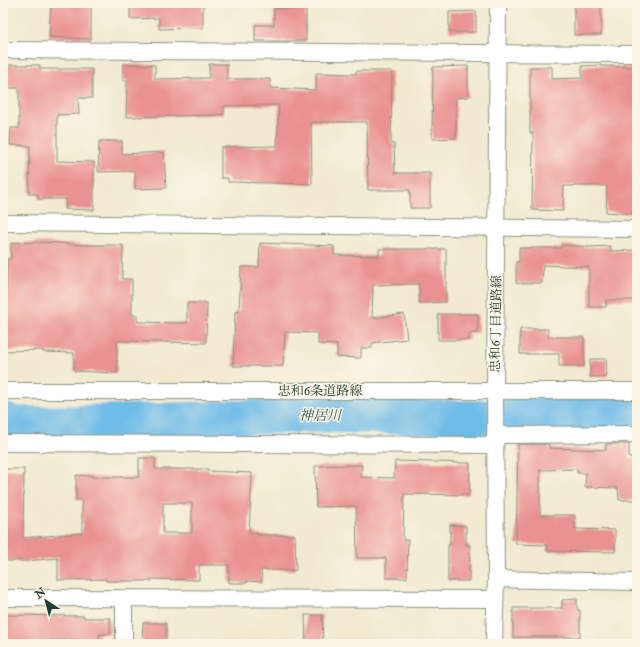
<svg xmlns="http://www.w3.org/2000/svg" width="640" height="647" viewBox="0 0 640 647" font-family="'IM FELL Double Pica','Noto Serif JP',serif">
<style>
.lines{fill:none;stroke-linecap:round;stroke-linejoin:round}
.river{stroke:#6ebce8;stroke-width:35}
.building{fill:#ea9291;fill-rule:evenodd}
.street-casing{stroke:#889482;stroke-width:18}
.street{stroke:#fff;stroke-width:16}
.labels{text-anchor:middle;dominant-baseline:central;stroke-width:3;stroke-linejoin:round;paint-order:stroke}
.street-label{font-size:13px;fill:#1f3d34;stroke:#fcf5e5}
.water-label{font-size:14px;font-style:italic;fill:#335d61;stroke:#fcf5e5}
</style>
<rect width="100%" height="100%" fill="#fcf5e5"/>
<filter id="ink" filterUnits="userSpaceOnUse"><feTurbulence type="fractalNoise" baseFrequency=".025" numOctaves="2"/><feDisplacementMap in="SourceGraphic" scale="8" xChannelSelector="R" yChannelSelector="G"/><feConvolveMatrix kernelMatrix="1 2 1 2 8 2 1 2 1" color-interpolation-filters="sRGB"/></filter>
<filter id="wash" filterUnits="userSpaceOnUse"><feTurbulence type="fractalNoise" baseFrequency=".012" numOctaves="4" result="noise"/><feDisplacementMap in="SourceGraphic" scale="16" xChannelSelector="R" yChannelSelector="G"/><feGaussianBlur stdDeviation="0.9" result="paint"/><feColorMatrix in="noise" values="0 0 0 0 0 0 0 0 0 0 0 0 0 0 0 0 0 1.4 0 .05"/><feComposite in="paint" operator="in"/></filter>
<g filter="url(#wash)">
<rect width="100%" height="100%" fill="#f1ead0"/>
<g class="lines">
<polyline class="river" points="3,420 18,424 148,421 310,415 471,418 602,412 637,412"/>
</g>
<g id="blocks">
<g class="building">
<polygon points="51,3 91,3 91,39 49,37"/>
<polygon points="130,3 203,3 203,28 159,29 159,18 130,19"/>
<rect x="574" y="3" width="27" height="32"/>
<polygon points="274,9 306,9 306,41 255,41 255,25 274,25"/>
<polygon points="476,11 476,32 449,32 449,12"/>
<polygon points="123,64 155,65 155,79 209,78 209,64 227,64 227,79 270,79 270,88 316,90 316,73 356,74 356,71 392,71 391,144 394,144 395,173 430,173 430,208 410,208 410,190 368,190 367,122 311,122 312,184 228,182 228,178 221,178 221,147 277,146 279,105 224,106 224,114 215,115 126,117 127,80 123,80"/>
<polygon points="8,65 40,65 40,69 92,69 92,98 78,98 79,114 57,115 57,161 94,162 94,210 65,209 66,199 38,199 38,194 29,194 30,146 10,145 11,128 19,128 19,88 8,88"/>
<polygon points="601,65 601,66 637,67 637,177 634,177 634,214 606,212 607,186 564,186 563,211 532,210 533,133 530,133 530,67 552,67 552,79 582,78 582,66"/>
<polygon points="468,66 468,97 456,98 456,138 432,139 433,67"/>
<polygon points="99,141 122,141 122,154 164,152 166,188 135,189 135,171 98,172"/>
<polygon points="43,242 84,245 123,245 122,279 132,279 132,315 138,315 138,322 187,323 187,303 207,303 206,343 117,341 117,373 74,371 74,353 43,352 43,350 4,351 3,294 6,294 7,259 11,259 11,243"/>
<polygon points="260,243 334,246 334,255 379,256 379,249 446,249 446,302 419,303 419,284 373,285 372,318 404,314 407,339 372,343 372,348 361,348 361,358 337,357 337,345 318,344 318,333 285,332 283,366 233,366 235,312 239,312 241,267 259,267"/>
<polygon points="561,245 590,247 610,246 611,251 637,250 637,300 606,300 606,307 589,307 589,267 543,265 542,283 516,283 516,262 519,262 519,248 561,248"/>
<polygon points="438,314 478,314 478,333 469,333 469,340 438,340"/>
<polygon points="520,329 548,329 548,337 584,337 584,366 559,366 559,354 520,354"/>
<polygon points="590,359 606,359 607,377 590,377"/>
<polygon points="518,444 549,444 549,448 606,450 606,444 629,444 629,458 637,458 637,500 619,500 618,488 585,487 586,473 577,473 577,469 540,470 540,515 575,515 575,529 615,530 615,552 547,551 547,545 516,544"/>
<path d="M 139,458 L 155,458 L 155,469 L 208,469 L 208,471 L 252,473 L 249,533 L 257,533 L 257,535 L 295,535 L 296,570 L 261,570 L 262,582 L 247,581 L 247,583 L 229,583 L 229,565 L 199,565 L 199,580 L 151,579 L 151,581 L 106,581 L 106,579 L 58,580 L 58,558 L 27,561 L 3,561 L 3,469 L 24,469 L 23,538 L 82,533 L 82,500 L 76,500 L 76,475 L 92,476 L 92,477 L 139,477 ZM 163,503 L 192,503 L 192,533 L 163,533 Z"/>
<polygon points="395,461 470,463 469,495 404,494 403,540 408,540 407,578 386,578 386,558 357,558 356,506 316,507 315,466 362,465 361,477 394,478"/>
<polygon points="450,525 466,526 466,545 470,545 469,581 448,581 448,545 450,545"/>
<polygon points="577,599 577,610 580,610 580,637 513,637 513,608 562,608 562,600"/>
<polygon points="3,615 84,616 84,618 110,618 110,634 99,634 99,640 47,640 47,643 3,642"/>
<polygon points="305,615 322,615 323,644 306,644"/>
<polygon points="143,623 166,623 166,644 142,644"/>
</g>
</g>
</g>
<g filter="url(#ink)">
<use href="#blocks" fill-opacity="0" stroke="#889482" stroke-width="1"/>
<g class="lines">
<defs>
<g id="street">
<polyline points="3,50 637,54"/>
<polyline points="3,223 637,229"/>
<polyline points="3,391 637,391"/>
<polyline points="495,435 637,434"/>
<polyline points="3,443 495,445"/>
<polyline points="496,579 637,582"/>
<polyline points="3,598 495,599"/>
<polyline points="124,599 124,644"/>
<polyline points="494,644 496,579 495,391 498,3"/>
</g>
</defs>
<use href="#street" class="street-casing"/>
<use href="#street" class="street"/>
</g>
</g>
<g class="labels">
<g class="street-label">
<text transform="translate(496 324) rotate(-89)">忠和6丁目道路線</text>
<text x="320" y="391">忠和6条道路線</text>
</g>
<g class="water-label">
<text x="320" y="415">神居川</text>
</g>
</g>
<rect width="640" height="647" fill="none" stroke="#fcf5e5" stroke-width="16"/>
<g transform="translate(46 601) rotate(324)" stroke="#fcf5e5" stroke-width="3" paint-order="stroke">
<path d="M0-3L7 15L0 10L-7 15Z" fill="#1f3d34"/>
<text y="-6" font-size="11" font-weight="bold" text-anchor="middle" fill="#1f3d34">N</text>
</g>
</svg>
